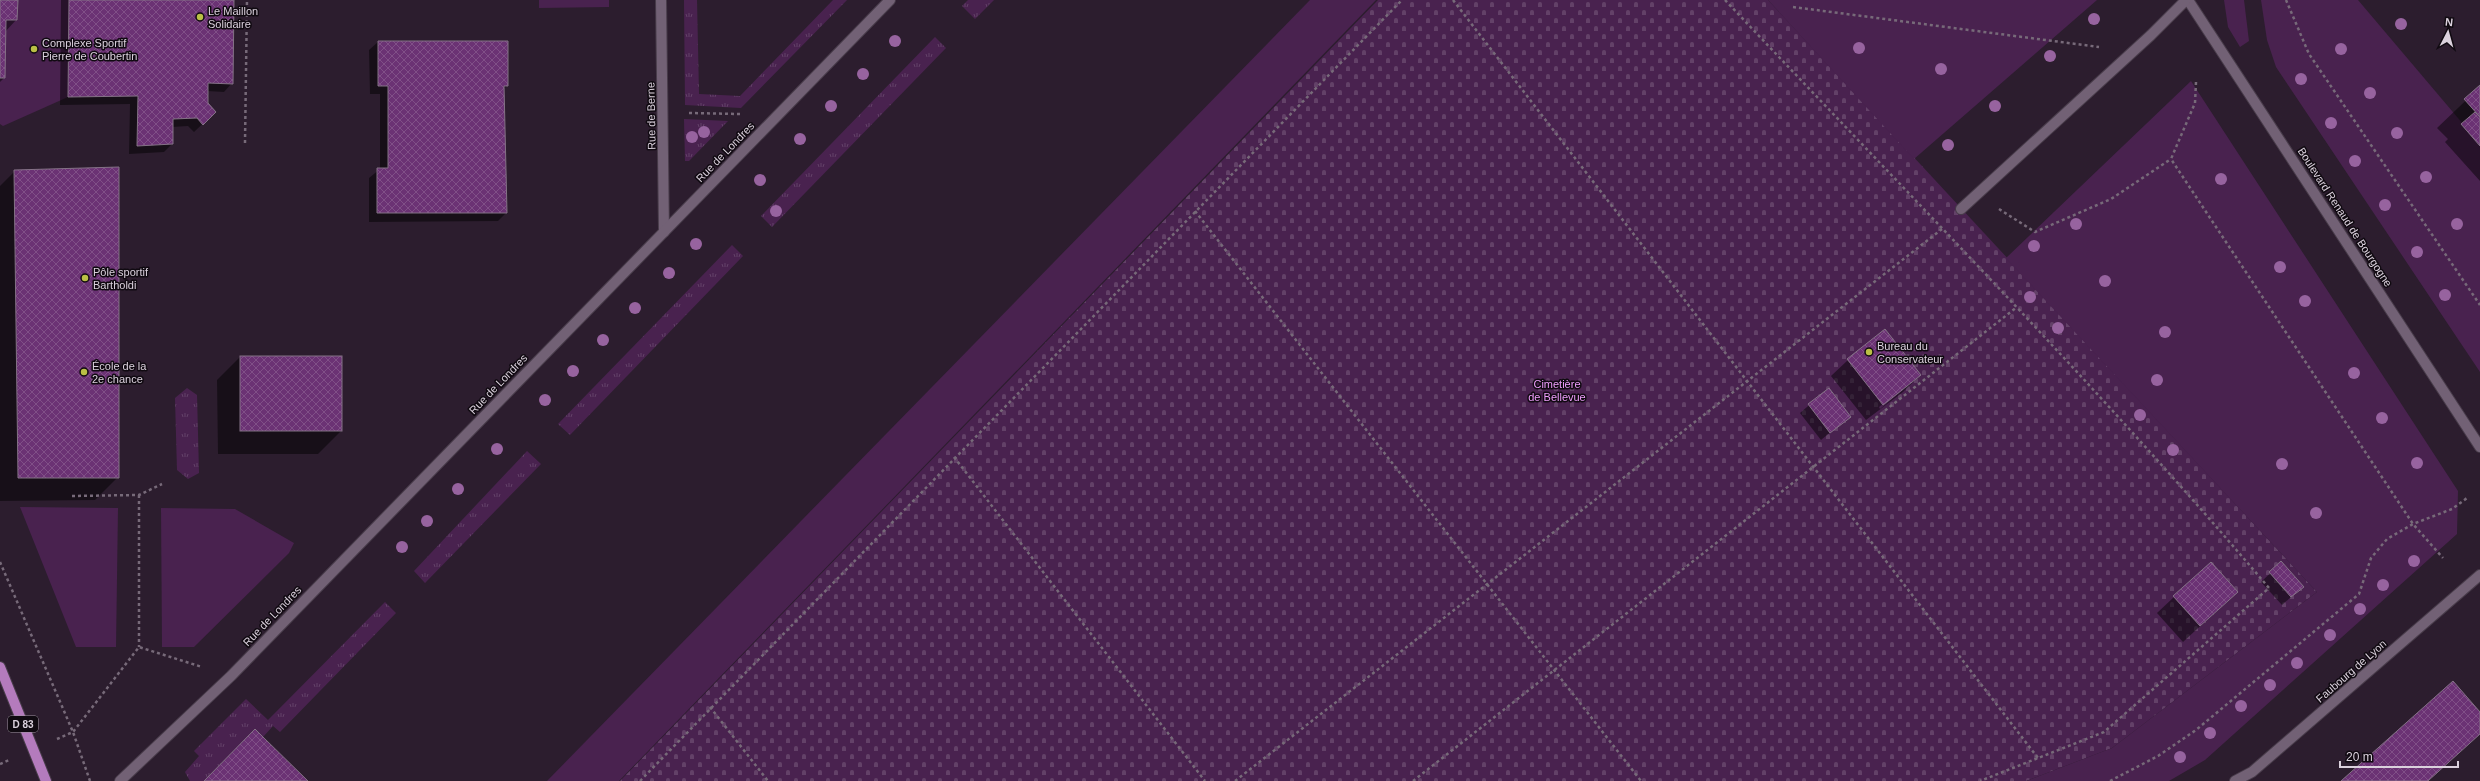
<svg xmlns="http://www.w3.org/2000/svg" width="2480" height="781" viewBox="0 0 2480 781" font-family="Arial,sans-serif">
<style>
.grass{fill:url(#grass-tufts)}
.cemetery{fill:url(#cemetery-stones)}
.green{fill:#49224f}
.shadow{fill:#0007;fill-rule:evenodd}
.building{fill:url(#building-cross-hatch);stroke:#847286}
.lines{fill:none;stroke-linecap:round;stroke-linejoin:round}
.minor-casing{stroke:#483c4a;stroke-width:12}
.major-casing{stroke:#483c4a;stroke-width:12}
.path{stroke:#776a79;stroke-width:2.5;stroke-dasharray:3 3;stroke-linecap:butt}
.minor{stroke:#726175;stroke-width:10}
.major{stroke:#b47bbd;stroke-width:10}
.tree{fill:#97639f}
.poi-dot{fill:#bac045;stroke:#100a11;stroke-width:1.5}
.labels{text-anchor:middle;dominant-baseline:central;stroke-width:3;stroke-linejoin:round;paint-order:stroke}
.shield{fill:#100a11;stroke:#9e95a0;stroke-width:1}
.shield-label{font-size:10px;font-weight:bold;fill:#dbd1dd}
.poi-label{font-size:11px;fill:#dbd1dd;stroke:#100a11;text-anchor:start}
.street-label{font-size:11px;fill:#dbd1dd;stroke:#100a11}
.park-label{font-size:11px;fill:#ee9dfb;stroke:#100a11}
</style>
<defs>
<pattern id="grass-tufts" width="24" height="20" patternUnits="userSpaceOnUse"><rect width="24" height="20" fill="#49224f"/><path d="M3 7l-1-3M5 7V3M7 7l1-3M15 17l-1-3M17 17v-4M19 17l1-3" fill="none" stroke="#634168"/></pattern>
<pattern id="cemetery-stones" width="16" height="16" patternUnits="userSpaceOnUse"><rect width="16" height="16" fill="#49224f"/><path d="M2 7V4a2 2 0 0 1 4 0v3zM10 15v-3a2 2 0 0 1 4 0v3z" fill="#634168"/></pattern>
<pattern id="building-cross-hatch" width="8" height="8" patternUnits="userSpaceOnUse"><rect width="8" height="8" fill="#6b3274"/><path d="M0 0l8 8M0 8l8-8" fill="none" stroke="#804f87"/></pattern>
</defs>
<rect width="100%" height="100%" fill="#2c1d2e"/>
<g class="grass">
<polygon points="684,0 697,0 699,94 740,96 833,0 847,0 741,108 685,105"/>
<polygon points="968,0 994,0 975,19 962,6"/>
<polygon points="935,37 946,48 772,227 761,216"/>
<polygon points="684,119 728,121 689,161 685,161"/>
<polygon points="732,245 743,256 570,435 558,424"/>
<polygon points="187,388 197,395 199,473 188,479 177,470 175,398"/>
<polygon points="527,451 541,464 425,583 414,571"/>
<polygon points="385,602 396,613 280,732 273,726 263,737 255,729 204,781 190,781 185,772 199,756 194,751 246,699 268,720"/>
</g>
<polygon class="cemetery" points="1378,0 1768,0 2317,592 2112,748 2026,781 620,781"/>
<g class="green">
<polygon points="0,0 69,0 68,97 3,126 0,124"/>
<polygon points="539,0 609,0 609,7 539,8"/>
<polygon points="1310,0 1376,0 619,781 547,781"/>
<polygon points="1768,0 2097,0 1914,159"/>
<polygon points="2224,0 2244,0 2249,41 2240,47 2228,27"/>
<polygon points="2261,0 2358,0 2480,144 2480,372 2276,67 2267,40"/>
<polygon points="2191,81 2458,491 2457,534 2205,760 2169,781 2026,781 2112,748 2317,592 2006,258"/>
<polygon points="20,507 118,508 116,647 76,647"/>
<polygon points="161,508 235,509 294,543 289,553 194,647 162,647"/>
</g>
<g class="shadow">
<polygon points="0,0 17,0 16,20 5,32 4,78 0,82"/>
<polygon points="61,0 233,0 232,83 224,92 207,91 207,103 215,112 194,132 188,126 172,127 172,144 164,152 129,154 130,104 60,105"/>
<polygon points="378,42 507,42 507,86 503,89 506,213 498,221 369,222 369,178 380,169 380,94 370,94 369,50"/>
<polygon points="2480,87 2480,181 2445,142 2448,139 2437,128"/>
<polygon points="15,171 118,477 95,500 0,501 0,186"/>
<polygon points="240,357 341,431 318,454 218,454 217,380"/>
<path d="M 1848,360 L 1920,375 L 1903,392 L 1866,420 L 1831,376 ZM 1903,388 L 1903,390 L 1880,409 L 1879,407 Z"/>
<polygon points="1828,389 1849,417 1821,440 1800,413"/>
<polygon points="2281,563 2302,587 2282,605 2261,582"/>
<polygon points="2237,592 2183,642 2157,613 2174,597"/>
<polygon points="2480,713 2480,734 2429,781 2343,781"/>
</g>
<g class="building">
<polygon points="0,0 18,0 17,20 6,20 5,78 0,78"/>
<polygon points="69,0 234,0 233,84 208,83 208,103 216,112 203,125 197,118 173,119 173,144 137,146 138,96 68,97"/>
<polygon points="378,41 508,41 508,86 504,86 507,213 377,213 377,168 388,168 388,86 378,86"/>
<polygon points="2480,85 2480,117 2464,99"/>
<polygon points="2475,112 2480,117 2480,146 2461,124"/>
<polygon points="119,167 119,478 18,478 14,170"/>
<polygon points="1885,329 1921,375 1883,405 1847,359"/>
<rect x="240" y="356" width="102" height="75"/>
<polygon points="1829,388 1851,417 1830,433 1808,404"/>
<polygon points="2281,561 2304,587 2291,597 2269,572"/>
<polygon points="2211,562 2238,592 2200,626 2173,596"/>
<polygon points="2453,681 2480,712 2480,734 2428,781 2341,781"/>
<polygon points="255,729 263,737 308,781 204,781"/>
</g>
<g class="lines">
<defs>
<g id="minor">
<polyline points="661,0 664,232"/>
<polyline points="2188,0 2480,447"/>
<polyline points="1961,209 2151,35 2186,0"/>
<polyline points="120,781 231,676 890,0"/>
<polyline points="2235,781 2252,772 2480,575"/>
</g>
<polyline id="major" points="0,667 46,781"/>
</defs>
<use href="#minor" class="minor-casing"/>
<use href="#major" class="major-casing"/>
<g class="path">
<polyline points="1453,0 2038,758"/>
<path d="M 1725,0 C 1908,194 2096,384 2269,588 L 2104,732 L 1980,781"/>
<polyline points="2286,0 2309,54 2480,305"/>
<polyline points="1793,7 2099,47"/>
<polyline points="2196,82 2195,103 2171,159 2413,524 2443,558"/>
<polyline points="689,113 740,114"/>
<polyline points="245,143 247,0"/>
<polyline points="1999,209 2035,232 2111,199 2171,159"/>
<polyline points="1195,211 1641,781"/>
<polyline points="954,457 1205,781"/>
<polyline points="139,495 139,647"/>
<polyline points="72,496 139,495 162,484"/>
<polyline points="0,562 73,732 90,781"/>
<polyline points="710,707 768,781"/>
<polyline points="57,739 73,732 139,647 202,667"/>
<polyline points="0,764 9,760"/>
<polyline points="640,781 1402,0"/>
<polyline points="1235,781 1942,229"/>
<polyline points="1413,781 2017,307"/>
<polyline points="2110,781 2158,756 2196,730 2359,594 2371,558 2387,539 2413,524 2452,509 2467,498"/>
</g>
<use href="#minor" class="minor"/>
<use href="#major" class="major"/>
</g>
<g class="tree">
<circle cx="2094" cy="19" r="6"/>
<circle cx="2401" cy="24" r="6"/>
<circle cx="895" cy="41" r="6"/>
<circle cx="1859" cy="48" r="6"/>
<circle cx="2341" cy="49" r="6"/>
<circle cx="2050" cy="56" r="6"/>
<circle cx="1941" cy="69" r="6"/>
<circle cx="863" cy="74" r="6"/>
<circle cx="2301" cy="79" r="6"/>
<circle cx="2370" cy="93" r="6"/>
<circle cx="831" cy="106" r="6"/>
<circle cx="1995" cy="106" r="6"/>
<circle cx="2331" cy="123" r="6"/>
<circle cx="704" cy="132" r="6"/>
<circle cx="2397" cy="133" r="6"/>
<circle cx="692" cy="137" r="6"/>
<circle cx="800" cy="139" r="6"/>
<circle cx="1948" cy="145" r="6"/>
<circle cx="2355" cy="161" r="6"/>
<circle cx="2426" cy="177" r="6"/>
<circle cx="2221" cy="179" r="6"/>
<circle cx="760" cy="180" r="6"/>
<circle cx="2385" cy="205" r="6"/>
<circle cx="776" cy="211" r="6"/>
<circle cx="2076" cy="224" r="6"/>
<circle cx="2457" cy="224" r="6"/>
<circle cx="696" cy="244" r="6"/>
<circle cx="2034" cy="246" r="6"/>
<circle cx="2417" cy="252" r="6"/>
<circle cx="2280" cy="267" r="6"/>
<circle cx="669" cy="273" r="6"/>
<circle cx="2105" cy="281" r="6"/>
<circle cx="2445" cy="295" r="6"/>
<circle cx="2030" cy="297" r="6"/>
<circle cx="2305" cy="301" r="6"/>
<circle cx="635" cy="308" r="6"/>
<circle cx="2058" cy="328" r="6"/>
<circle cx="2165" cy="332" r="6"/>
<circle cx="603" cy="340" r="6"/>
<circle cx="573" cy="371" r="6"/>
<circle cx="2354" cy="373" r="6"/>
<circle cx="2157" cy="380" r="6"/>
<circle cx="545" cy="400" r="6"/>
<circle cx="2140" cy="415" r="6"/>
<circle cx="2382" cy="418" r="6"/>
<circle cx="497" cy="449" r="6"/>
<circle cx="2173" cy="450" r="6"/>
<circle cx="2417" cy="463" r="6"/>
<circle cx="2282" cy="464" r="6"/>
<circle cx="458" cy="489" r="6"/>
<circle cx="2316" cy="513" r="6"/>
<circle cx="427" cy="521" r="6"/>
<circle cx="402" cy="547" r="6"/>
<circle cx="2414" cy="561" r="6"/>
<circle cx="2383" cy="585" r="6"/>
<circle cx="2360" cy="609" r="6"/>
<circle cx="2330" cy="635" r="6"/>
<circle cx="2297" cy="663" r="6"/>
<circle cx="2270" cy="685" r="6"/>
<circle cx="2241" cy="706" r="6"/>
<circle cx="2210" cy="733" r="6"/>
<circle cx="2180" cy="757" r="6"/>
</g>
<g class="poi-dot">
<circle cx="200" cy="17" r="4"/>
<circle cx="34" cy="49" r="4"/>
<circle cx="85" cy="278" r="4"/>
<circle cx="1869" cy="352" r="4"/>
<circle cx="84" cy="372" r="4"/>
</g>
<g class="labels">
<rect class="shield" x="8" y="716" width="30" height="16" rx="3"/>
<g class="shield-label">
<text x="23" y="724">D 83</text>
</g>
<g class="poi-label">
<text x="208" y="11">Le Maillon<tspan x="208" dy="13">Solidaire</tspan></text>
<text x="42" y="43">Complexe Sportif<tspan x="42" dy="13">Pierre de Coubertin</tspan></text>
<text x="93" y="272">Pôle sportif<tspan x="93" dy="13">Bartholdi</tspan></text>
<text x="1877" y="346">Bureau du<tspan x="1877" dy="13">Conservateur</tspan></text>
<text x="92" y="366">École de la<tspan x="92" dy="13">2e chance</tspan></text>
</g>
<g class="street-label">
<text transform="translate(651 116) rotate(-91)">Rue de Berne</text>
<text transform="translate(725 152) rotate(-46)">Rue de Londres</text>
<text transform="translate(2345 217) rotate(57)">Boulevard Renaud de Bourgogne</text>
<text transform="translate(498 384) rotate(-46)">Rue de Londres</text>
<text transform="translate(272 616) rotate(-46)">Rue de Londres</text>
<text transform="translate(2351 671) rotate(-41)">Faubourg de Lyon</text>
</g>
<g class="park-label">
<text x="1557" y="384">Cimetière<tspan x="1557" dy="13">de Bellevue</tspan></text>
</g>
</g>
<g transform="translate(2448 32) rotate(6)" stroke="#100a11" stroke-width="3" paint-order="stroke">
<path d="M0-3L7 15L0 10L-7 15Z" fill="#dbd1dd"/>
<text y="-6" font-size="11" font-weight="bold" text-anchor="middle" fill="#dbd1dd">N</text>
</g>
<path d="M2340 761v6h118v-6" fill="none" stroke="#dbd1dd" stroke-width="2"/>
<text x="2346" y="761" font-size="12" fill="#dbd1dd" stroke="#100a11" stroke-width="3" paint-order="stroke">20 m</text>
</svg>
